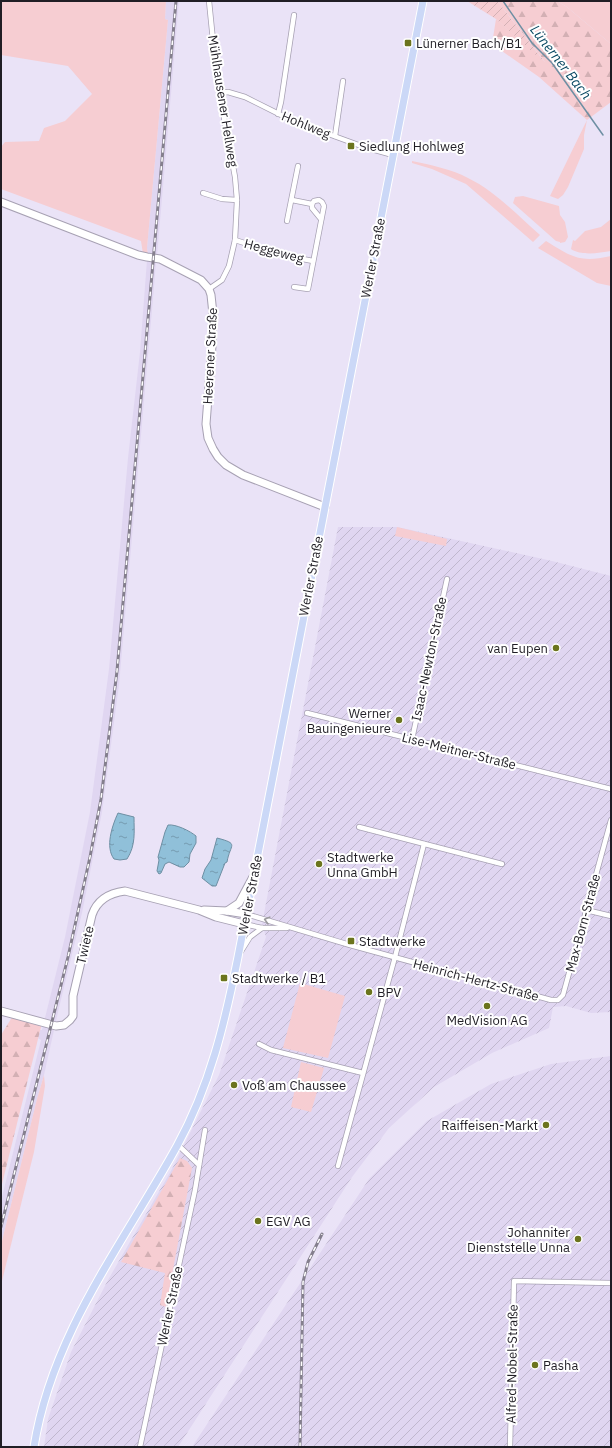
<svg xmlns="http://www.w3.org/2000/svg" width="612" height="1448" viewBox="0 0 612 1448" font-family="'IBM Plex Sans',sans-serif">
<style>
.built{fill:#e0d6f1}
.industrial{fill:url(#industrial-furrows)}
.grass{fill:#f6cdd2}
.forest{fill:url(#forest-firs)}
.garden{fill:url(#garden-furrows)}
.water{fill:url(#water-ripples);stroke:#6e8fa3}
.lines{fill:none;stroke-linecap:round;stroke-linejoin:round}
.stream{stroke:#6e8fa3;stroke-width:1.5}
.street-casing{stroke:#a7a1b3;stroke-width:6}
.secondary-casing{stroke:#a7a1b3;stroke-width:9}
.primary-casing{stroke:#fff;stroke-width:9}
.street{stroke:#fff;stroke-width:4.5}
.secondary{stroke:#fff;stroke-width:7}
.primary{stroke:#cbd8f7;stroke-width:7}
.rail-casing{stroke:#847f8d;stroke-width:3}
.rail{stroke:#fff;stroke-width:1.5;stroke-dasharray:4.5;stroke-linecap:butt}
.oneway{stroke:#9b9a9d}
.poi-dot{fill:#6b741d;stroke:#fff;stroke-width:1.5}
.labels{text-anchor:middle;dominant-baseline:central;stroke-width:4;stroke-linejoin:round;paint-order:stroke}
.poi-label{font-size:13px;fill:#201e25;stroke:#fff;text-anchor:start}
.street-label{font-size:13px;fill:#201e25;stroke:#fff}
.water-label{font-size:14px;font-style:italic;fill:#084862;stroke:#fff}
</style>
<defs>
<pattern id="industrial-furrows" width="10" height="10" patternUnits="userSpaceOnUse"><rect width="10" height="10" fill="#e0d6f1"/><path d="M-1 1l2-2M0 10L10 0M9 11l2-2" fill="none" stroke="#c0b7ce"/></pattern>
<pattern id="forest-firs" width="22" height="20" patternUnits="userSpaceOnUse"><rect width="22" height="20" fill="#f6cdd2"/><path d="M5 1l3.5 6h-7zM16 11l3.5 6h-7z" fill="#d3b0b4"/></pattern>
<pattern id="garden-furrows" width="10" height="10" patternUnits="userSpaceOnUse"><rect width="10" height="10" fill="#f6cdd2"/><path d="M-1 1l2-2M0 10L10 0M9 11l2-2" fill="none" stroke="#d3b0b4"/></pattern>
<pattern id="water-ripples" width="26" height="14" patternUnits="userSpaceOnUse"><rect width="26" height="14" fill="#90c0d9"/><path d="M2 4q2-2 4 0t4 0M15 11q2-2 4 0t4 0" fill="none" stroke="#759bb0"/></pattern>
</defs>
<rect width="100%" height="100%" fill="#eae3f7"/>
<g class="built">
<polygon points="166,1 179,1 157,256 148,255 147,248 168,20 165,19"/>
<polygon points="147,260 156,261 154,287 119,685 102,812 82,913 58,1012 44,1075 37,1099 1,1245 1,1201 41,1040 38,1038 40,1030 42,1030 65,937 90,812 109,669 128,458 140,352"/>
</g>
<g class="industrial">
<polygon points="338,527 397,527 552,561 611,576 611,1012 591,1013 566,1006 553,1007 549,1028 492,1053 434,1087 389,1128 352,1177 178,1447 44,1447 48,1419 71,1352 108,1280 172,1169 219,1075 266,937 262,924"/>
<polygon points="611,1056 611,1447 192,1447 369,1179 427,1121 491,1084 551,1064"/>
</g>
<g class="grass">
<polygon points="1,1 166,1 165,19 168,20 147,248 148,255 143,254 141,241 1,189 1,147 5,142 39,141 44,128 65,121 92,94 68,66 1,55"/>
<polygon points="557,1 611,1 611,44 567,7"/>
<polygon points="587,120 584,135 584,149 568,187 563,195 558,199 550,196"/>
<path d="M 412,161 C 431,165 451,169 468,178 C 495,191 518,216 540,235 L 533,242 L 466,184 L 432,169 L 412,163 Z"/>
<polygon points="523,196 559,206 560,215 565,222 568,237 565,242 560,243 560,242 556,241 513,203 515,197"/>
<path d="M 611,219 L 611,251 C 599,253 581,256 571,249 L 573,240 L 575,241 L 585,231 L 601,227 Z"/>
<path d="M 546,241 C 572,257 579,263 611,256 L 611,286 L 597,283 L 538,248 Z"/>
<polygon points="397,527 447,539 446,546 395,536"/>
<polygon points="300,983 345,996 328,1058 283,1048"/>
<polygon points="301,1062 324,1068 311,1112 291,1107"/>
<polygon points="44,1075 45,1086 34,1152 1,1285 1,1245 37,1099"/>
</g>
<g class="forest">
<polygon points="496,1 557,1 567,7 611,44 611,102 587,120 539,77 492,44 496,19 545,62 499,3"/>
<polygon points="14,1014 42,1023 1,1188 1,1035"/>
<polygon points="180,1158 187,1161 192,1168 166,1307 160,1305 165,1273 121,1262"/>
</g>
<polygon class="garden" points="467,1 496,1 499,3 547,65 496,19"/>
<g class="water">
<path d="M 118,813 L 134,817 C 134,832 136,845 127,859 L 120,860 L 114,859 C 105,847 112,826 118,813 Z"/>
<path d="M 168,825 C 176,824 190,831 196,836 L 196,843 L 190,854 L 189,862 L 184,867 L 180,867 L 169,862 L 165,864 L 161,873 L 159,874 L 157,871 L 159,860 L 158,857 L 165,832 Z"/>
<path d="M 217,838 C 240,844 230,844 227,862 L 225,863 L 216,886 L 212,886 L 202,878 L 205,869 L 211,860 Z"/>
</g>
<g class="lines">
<polyline class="stream" points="503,1 532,43 552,63 603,135"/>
<defs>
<g id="street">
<polyline points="209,1 217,80 235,177 237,200 235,240 229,266 222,280 209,289"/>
<polyline points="220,93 228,92 245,97 293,121 364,147 393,155"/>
<polyline points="278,114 281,102 294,15"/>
<polyline points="335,136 343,81"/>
<polyline points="203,193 222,199 237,200"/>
<polyline points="292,200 312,204 314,201 319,200 322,202 324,206 308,289 294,287"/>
<polyline points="312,204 312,208 321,219"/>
<polyline points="287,221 298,166"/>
<polyline points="235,240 282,255 313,261"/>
<polyline points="307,713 611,789"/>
<polyline points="412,739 447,579"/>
<polyline points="359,827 502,864"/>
<polyline points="586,910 611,916"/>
<polyline points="246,914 350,945 551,1000 558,1000 563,995 611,820"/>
<polyline points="244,924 262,928 287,928"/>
<polyline points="240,953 250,937 262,928"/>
<polyline points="259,1044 271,1050 363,1073"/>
<polyline points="178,1145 199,1165"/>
<polyline points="338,1166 395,957 424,844"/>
<polyline points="140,1447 195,1190 205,1130"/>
<polyline points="510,1447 514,1281 611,1283"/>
</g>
<g id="secondary">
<polyline points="1,202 138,255 147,257 160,259 201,280 209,289 211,295 213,314 212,346 206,424 208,438 213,449 218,457 226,465 243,475 325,507"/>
<polyline points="204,910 227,911 246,914"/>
<polyline points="227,911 239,903 253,877"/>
<path d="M 1,1011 L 56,1026 L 64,1025 L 70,1020 L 73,1016 L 73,996 L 92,915 C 97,900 109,893 125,891 L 199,910 L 216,917 L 244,924"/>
</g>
<path id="primary" d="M 34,1447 C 52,1333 123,1244 177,1146 C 210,1086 225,1022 238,957 L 423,1"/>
</defs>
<use href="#street" class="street-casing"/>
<use href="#secondary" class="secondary-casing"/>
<use href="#primary" class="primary-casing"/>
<use href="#street" class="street"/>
<use href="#secondary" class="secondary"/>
<use href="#primary" class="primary"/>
<defs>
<g id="rail">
<polyline points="1,1227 68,957 90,857 101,799 117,671 176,1"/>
<polyline points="300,1447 303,1282 308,1262 322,1234"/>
</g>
</defs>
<use href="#rail" class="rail-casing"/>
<use href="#rail" class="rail"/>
</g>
<defs><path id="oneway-chevron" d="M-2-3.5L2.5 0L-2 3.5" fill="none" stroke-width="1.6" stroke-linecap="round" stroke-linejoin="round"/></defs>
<use class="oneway" href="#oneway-chevron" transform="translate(267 920) rotate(-165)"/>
<g class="poi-dot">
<rect x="404" y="39" width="8" height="8" rx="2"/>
<rect x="347" y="142" width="8" height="8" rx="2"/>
<circle cx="556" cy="648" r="4"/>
<circle cx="399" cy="720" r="4"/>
<circle cx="319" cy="864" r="4"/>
<rect x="347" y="937" width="8" height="8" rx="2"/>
<rect x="220" y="974" width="8" height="8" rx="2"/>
<circle cx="369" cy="992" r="4"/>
<circle cx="487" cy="1006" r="4"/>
<circle cx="234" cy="1085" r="4"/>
<circle cx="546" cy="1125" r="4"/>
<circle cx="258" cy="1221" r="4"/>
<circle cx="578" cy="1239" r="4"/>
<circle cx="535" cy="1365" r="4"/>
</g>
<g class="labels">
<g class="poi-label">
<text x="416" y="43">Lünerner Bach/B1</text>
<text x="359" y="146">Siedlung Hohlweg</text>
<text x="548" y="648" text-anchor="end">van Eupen</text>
<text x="391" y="713" text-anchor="end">Werner<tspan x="391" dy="15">Bauingenieure</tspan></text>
<text x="327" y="857">Stadtwerke<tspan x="327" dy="15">Unna GmbH</tspan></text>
<text x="359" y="941">Stadtwerke</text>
<text x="232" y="978">Stadtwerke / B1</text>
<text x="377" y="992">BPV</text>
<text x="487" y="1020" text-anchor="middle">MedVision AG</text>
<text x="242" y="1085">Voß am Chaussee</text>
<text x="538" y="1125" text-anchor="end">Raiffeisen-Markt</text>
<text x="266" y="1221">EGV AG</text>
<text x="570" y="1232" text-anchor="end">Johanniter<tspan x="570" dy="15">Dienststelle Unna</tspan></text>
<text x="543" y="1365">Pasha</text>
</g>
<g class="street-label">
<text transform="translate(223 101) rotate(81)">Mühlhausener Hellweg</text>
<text transform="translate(306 125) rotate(22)">Hohlweg</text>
<text transform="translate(274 251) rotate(15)">Heggeweg</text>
<text transform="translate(373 258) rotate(-79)">Werler Straße</text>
<text transform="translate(210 356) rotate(-87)">Heerener Straße</text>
<text transform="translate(311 576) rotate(-79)">Werler Straße</text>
<text transform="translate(429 659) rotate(-78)">Isaac-Newton-Straße</text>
<text transform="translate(459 751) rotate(14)">Lise-Meitner-Straße</text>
<text transform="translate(250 895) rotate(-79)">Werler Straße</text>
<text transform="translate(583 923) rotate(-75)">Max-Born-Straße</text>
<text transform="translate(85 945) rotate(-77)">Twiete</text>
<text transform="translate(476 980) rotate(15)">Heinrich-Hertz-Straße</text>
<text transform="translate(170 1306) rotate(-78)">Werler Straße</text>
<text transform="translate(512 1364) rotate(-89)">Alfred-Nobel-Straße</text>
</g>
<g class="water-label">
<text transform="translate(561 62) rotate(52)">Lünerner Bach</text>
</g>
</g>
<rect width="612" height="1448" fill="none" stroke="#201e25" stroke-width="4"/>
</svg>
